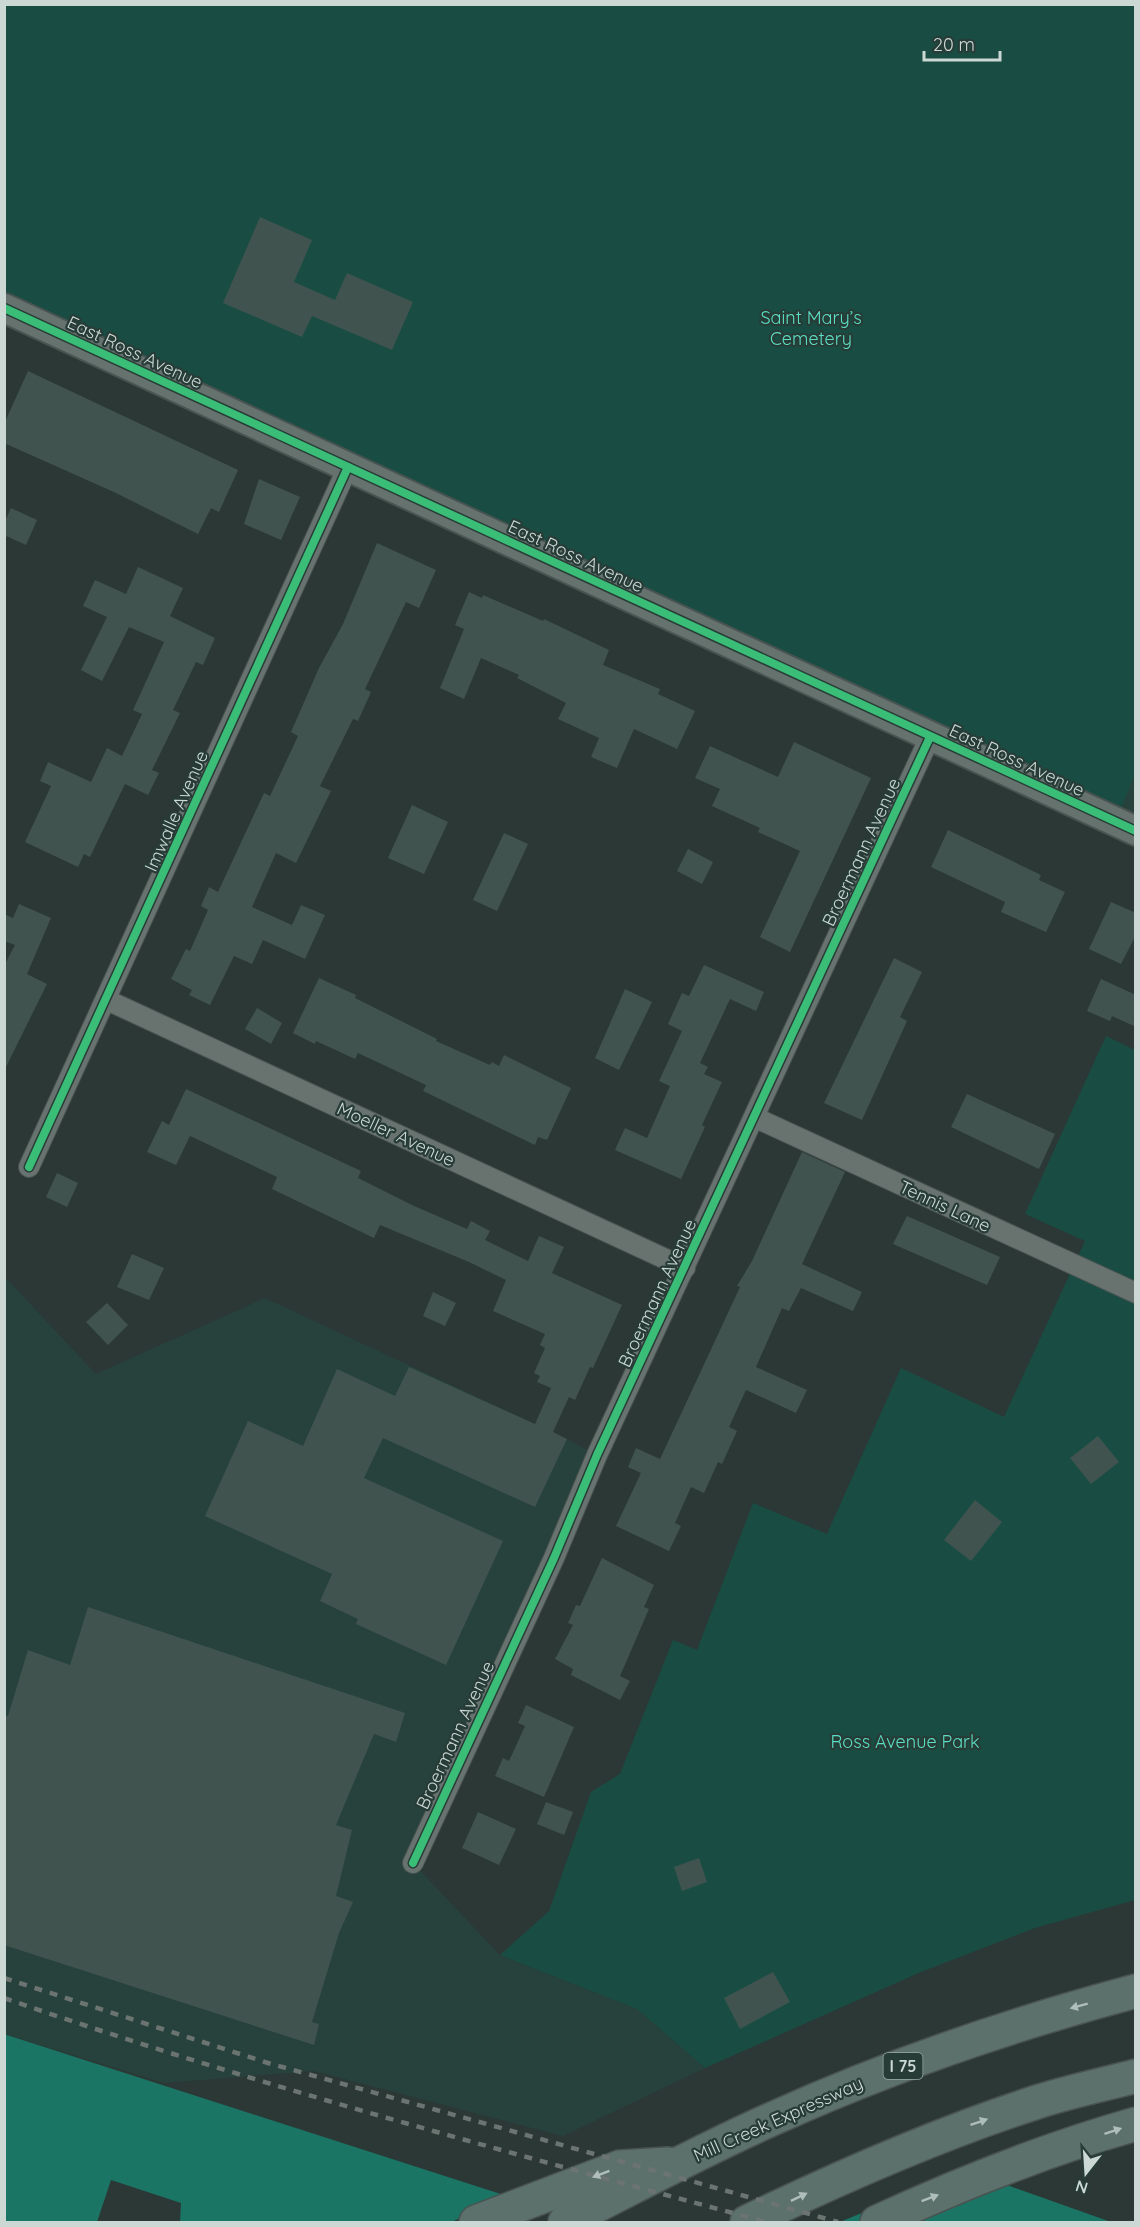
<svg xmlns="http://www.w3.org/2000/svg" width="1140" height="2227" viewBox="0 0 1140 2227" font-family="Quicksand,sans-serif">
<style>
.built{fill:#27423c}
.green{fill:#194d43}
.forest{fill:#1a7565}
.building{fill:#40534f}
.lines{fill:none;stroke-linecap:round;stroke-linejoin:round}
.street-casing{stroke:#495351;stroke-width:22}
.secondary-casing{stroke:#495351;stroke-width:32}
.highway-casing{stroke:#495351;stroke-width:36}
.street{stroke:#687370;stroke-width:20}
.secondary{stroke:#65726e;stroke-width:28}
.highway{stroke:#5c706c;stroke-width:33}
.rail{stroke:#6c7471;stroke-width:4.5;stroke-dasharray:8 8;stroke-linecap:butt}
.cycleway-casing{stroke:#283c37;stroke-width:11}
.cycleway{stroke:#3abd76;stroke-width:8}
.oneway{fill:#afbeba}
.labels{text-anchor:middle;dominant-baseline:central;stroke-width:4.5;stroke-linejoin:round;paint-order:stroke}
.shield{fill:#283c37;stroke:#9aa9a5;stroke-width:1.5}
.shield-label{font-size:16px;font-weight:bold;fill:#cbd8d4}
.park-label{font-size:18px;fill:#5adfc4;stroke:#283c37}
.street-label{font-size:18px;fill:#cbd8d4;stroke:#283c37}
</style>
<rect width="100%" height="100%" fill="#2c3835"/>
<g class="built">
<polygon points="1135,771 1135,831 1116,822"/>
<polygon points="4,1276 96,1374 265,1298 567,1439 597,1455 413,1863 500,1955 637,2009 705,2068 563,2136 314,2071 164,2083 5,2034"/>
</g>
<g class="green">
<polygon points="5,5 1135,5 1136,771 1116,822 5,308"/>
<polygon points="1106,1036 1135,1050 1135,1900 1035,1928 921,1972 705,2068 637,2009 500,1955 549,1911 591,1792 620,1774 673,1640 697,1650 753,1503 827,1534 901,1368 1004,1417 1085,1241 1025,1214"/>
</g>
<g class="forest">
<polygon points="4,2034 510,2197 451,2222 180,2222 181,2203 111,2180 97,2222 5,2222"/>
<polygon points="965,2170 1111,2222 840,2222"/>
</g>
<g class="building">
<polygon points="260,217 312,240 294,282 335,300 347,273 413,302 392,350 312,316 302,337 223,303"/>
<polygon points="28,371 238,470 219,512 211,508 198,534 116,493 4,443 4,424"/>
<polygon points="259,479 300,497 281,540 244,524"/>
<polygon points="11,508 37,520 26,545 4,535 4,523"/>
<polygon points="377,543 436,570 419,608 406,602 365,689 371,692 358,721 353,719 320,786 331,791 296,863 276,853 252,907 292,925 301,905 325,915 305,959 263,940 252,964 234,956 210,1005 189,995 192,990 171,979 186,949 190,951 208,910 201,906 209,887 218,892 264,793 270,796 298,736 291,732 319,668 343,624"/>
<polygon points="138,567 183,588 170,616 215,638 203,665 196,662 173,710 180,713 152,770 159,773 148,795 125,784 90,857 84,854 78,867 25,842 51,786 40,781 48,762 91,782 107,748 122,756 142,714 133,710 164,642 129,627 102,681 81,670 107,617 83,606 95,580 126,594"/>
<polygon points="469,592 482,598 483,595 543,621 544,619 609,650 603,665 660,689 658,694 695,711 677,749 634,729 617,768 591,757 599,738 558,719 566,703 517,678 519,675 481,658 464,699 440,688 464,629 455,625"/>
<polygon points="794,742 871,778 790,952 760,937 800,851 758,832 760,828 712,806 720,789 695,778 710,746 778,777"/>
<polygon points="412,805 448,822 424,874 388,858"/>
<polygon points="948,830 1041,875 1039,880 1065,892 1046,932 1001,912 1005,902 931,867"/>
<polygon points="504,833 528,844 497,911 473,900"/>
<polygon points="688,849 713,862 702,884 677,871"/>
<polygon points="1111,902 1136,913 1136,935 1121,964 1089,949"/>
<polygon points="19,904 51,918 27,974 47,984 4,1071 4,966 15,945 4,941 4,914 13,918"/>
<polygon points="894,958 922,972 900,1017 907,1021 862,1120 824,1103"/>
<polygon points="704,965 764,992 756,1011 730,999 700,1063 708,1067 704,1074 722,1082 702,1125 705,1127 681,1179 615,1150 625,1128 647,1138 670,1086 659,1081 682,1031 668,1024 682,993 689,996"/>
<polygon points="319,978 356,995 355,998 437,1039 436,1041 490,1065 492,1062 499,1066 504,1055 571,1088 547,1140 538,1137 535,1145 423,1091 426,1085 358,1053 355,1059 316,1041 315,1044 293,1033"/>
<polygon points="1101,979 1136,995 1136,1027 1112,1016 1110,1021 1087,1011"/>
<polygon points="625,989 652,1002 619,1070 595,1058"/>
<polygon points="257,1008 282,1023 271,1044 245,1029"/>
<polygon points="186,1089 361,1171 358,1178 412,1205 467,1229 471,1221 490,1231 485,1240 528,1261 539,1236 564,1247 552,1273 622,1305 593,1368 590,1367 575,1400 569,1397 553,1432 567,1439 535,1507 383,1438 364,1478 503,1541 446,1665 356,1624 358,1619 320,1601 332,1574 205,1516 248,1421 303,1446 337,1369 395,1396 409,1367 535,1424 551,1388 537,1382 540,1376 534,1373 545,1348 540,1345 545,1334 493,1311 506,1280 469,1262 380,1225 374,1238 272,1189 277,1177 190,1136 176,1165 147,1152 162,1121 169,1125"/>
<polygon points="967,1094 1055,1134 1039,1169 951,1127"/>
<polygon points="802,1152 845,1172 802,1264 862,1292 853,1311 801,1288 789,1311 782,1308 756,1367 807,1390 796,1413 746,1390 729,1427 737,1431 722,1464 718,1462 704,1493 691,1487 675,1523 681,1526 669,1551 616,1526 641,1473 628,1467 636,1448 660,1459 740,1287 737,1286 752,1261"/>
<polygon points="57,1173 78,1183 67,1207 46,1197"/>
<polygon points="907,1216 1000,1257 987,1285 893,1244"/>
<polygon points="132,1254 164,1268 149,1300 117,1287"/>
<polygon points="433,1292 456,1303 445,1326 423,1316"/>
<polygon points="107,1303 128,1325 108,1345 86,1322"/>
<polygon points="1098,1436 1119,1462 1091,1484 1070,1458"/>
<polygon points="975,1500 1002,1522 971,1561 944,1540"/>
<polygon points="602,1558 654,1585 644,1607 649,1609 620,1676 630,1681 620,1700 571,1675 573,1669 555,1659 573,1625 568,1623 576,1605 580,1606"/>
<polygon points="88,1607 405,1713 396,1742 374,1734 336,1825 352,1830 336,1896 353,1902 339,1933 312,2022 319,2024 314,2045 4,1945 4,1715 8,1716 28,1650 70,1665"/>
<polygon points="526,1705 574,1727 544,1797 495,1776 503,1758 509,1761 525,1726 518,1723"/>
<polygon points="546,1802 573,1812 564,1835 537,1824"/>
<polygon points="478,1812 516,1829 499,1865 462,1848"/>
<polygon points="699,1858 707,1882 682,1891 674,1867"/>
<polygon points="773,1972 790,2002 740,2029 724,1998"/>
</g>
<g class="lines">
<defs>
<g id="street">
<polyline points="107,1000 685,1268"/>
<polyline points="756,1118 1136,1293"/>
<polyline points="29,1167 348,467"/>
<polyline points="413,1863 554,1558 597,1455 930,737"/>
</g>
<polyline id="secondary" points="4,308 1136,831"/>
<g id="highway">
<polyline points="476,2222 620,2167 668,2164"/>
<path d="M 565,2222 C 634,2187 702,2150 772,2119 C 889,2066 1012,2024 1136,1991"/>
<path d="M 747,2222 C 840,2177 935,2135 1034,2103 C 1067,2092 1102,2085 1136,2076"/>
<path d="M 877,2222 C 960,2184 1047,2149 1136,2124"/>
</g>
</defs>
<use href="#street" class="street-casing"/>
<use href="#secondary" class="secondary-casing"/>
<use href="#highway" class="highway-casing"/>
<use href="#street" class="street"/>
<use href="#secondary" class="secondary"/>
<use href="#highway" class="highway"/>
<g class="rail">
<polyline points="4,1978 268,2063 838,2222"/>
<path d="M 4,1998 C 254,2085 511,2153 766,2222"/>
</g>
<defs>
<g id="cycleway">
<polyline points="4,308 1136,831"/>
<polyline points="29,1167 348,467"/>
<polyline points="413,1863 554,1558 597,1455 930,737"/>
</g>
</defs>
<use href="#cycleway" class="cycleway-casing"/>
<use href="#cycleway" class="cycleway"/>
</g>
<defs><path id="oneway-solid" d="M-6-.8H1V-3.2L6.5 0L1 3.2V.8H-6Z" transform="scale(1.5)"/></defs>
<g class="oneway">
<use href="#oneway-solid" transform="translate(1079 2006) rotate(165)"/>
<use href="#oneway-solid" transform="translate(979 2122) rotate(-19)"/>
<use href="#oneway-solid" transform="translate(1113 2131) rotate(-18)"/>
<use href="#oneway-solid" transform="translate(601 2174) rotate(159)"/>
<use href="#oneway-solid" transform="translate(799 2197) rotate(-26)"/>
<use href="#oneway-solid" transform="translate(930 2198) rotate(-21)"/>
</g>
<g class="labels">
<rect class="shield" x="883.5" y="2053" width="39" height="26" rx="4.5"/>
<g class="shield-label">
<text x="903" y="2066">I 75</text>
</g>
<g class="park-label">
<text x="811" y="317">Saint Mary’s<tspan x="811" dy="21">Cemetery</tspan></text>
<text x="905" y="1741">Ross Avenue Park</text>
</g>
<g class="street-label">
<text transform="translate(135 352) rotate(25)">East Ross Avenue</text>
<text transform="translate(576 556) rotate(25)">East Ross Avenue</text>
<text transform="translate(1017 760) rotate(25)">East Ross Avenue</text>
<text transform="translate(176 811) rotate(-66)">Imwalle Avenue</text>
<text transform="translate(861 852) rotate(-65)">Broermann Avenue</text>
<text transform="translate(396 1134) rotate(25)">Moeller Avenue</text>
<text transform="translate(945 1206) rotate(25)">Tennis Lane</text>
<text transform="translate(657 1293) rotate(-65)">Broermann Avenue</text>
<text transform="translate(455 1735) rotate(-65)">Broermann Avenue</text>
<text transform="translate(778 2119) rotate(-24)">Mill Creek Expressway</text>
</g>
</g>
<rect width="1140" height="2227" fill="none" stroke="#cbd8d4" stroke-width="12"/>
<g transform="translate(1086 2173) rotate(197)" stroke="#283c37" stroke-width="4.5" paint-order="stroke">
<path d="M0-4.5L10 22L0 15L-10 22Z" fill="#cbd8d4"/>
<text y="-9" font-size="16" font-weight="bold" text-anchor="middle" fill="#cbd8d4">N</text>
</g>
<path d="M924 51v9h76v-9" fill="none" stroke="#cbd8d4" stroke-width="3"/>
<text x="933" y="51" font-size="18" fill="#cbd8d4" stroke="#283c37" stroke-width="4.5" paint-order="stroke">20 m</text>
</svg>
